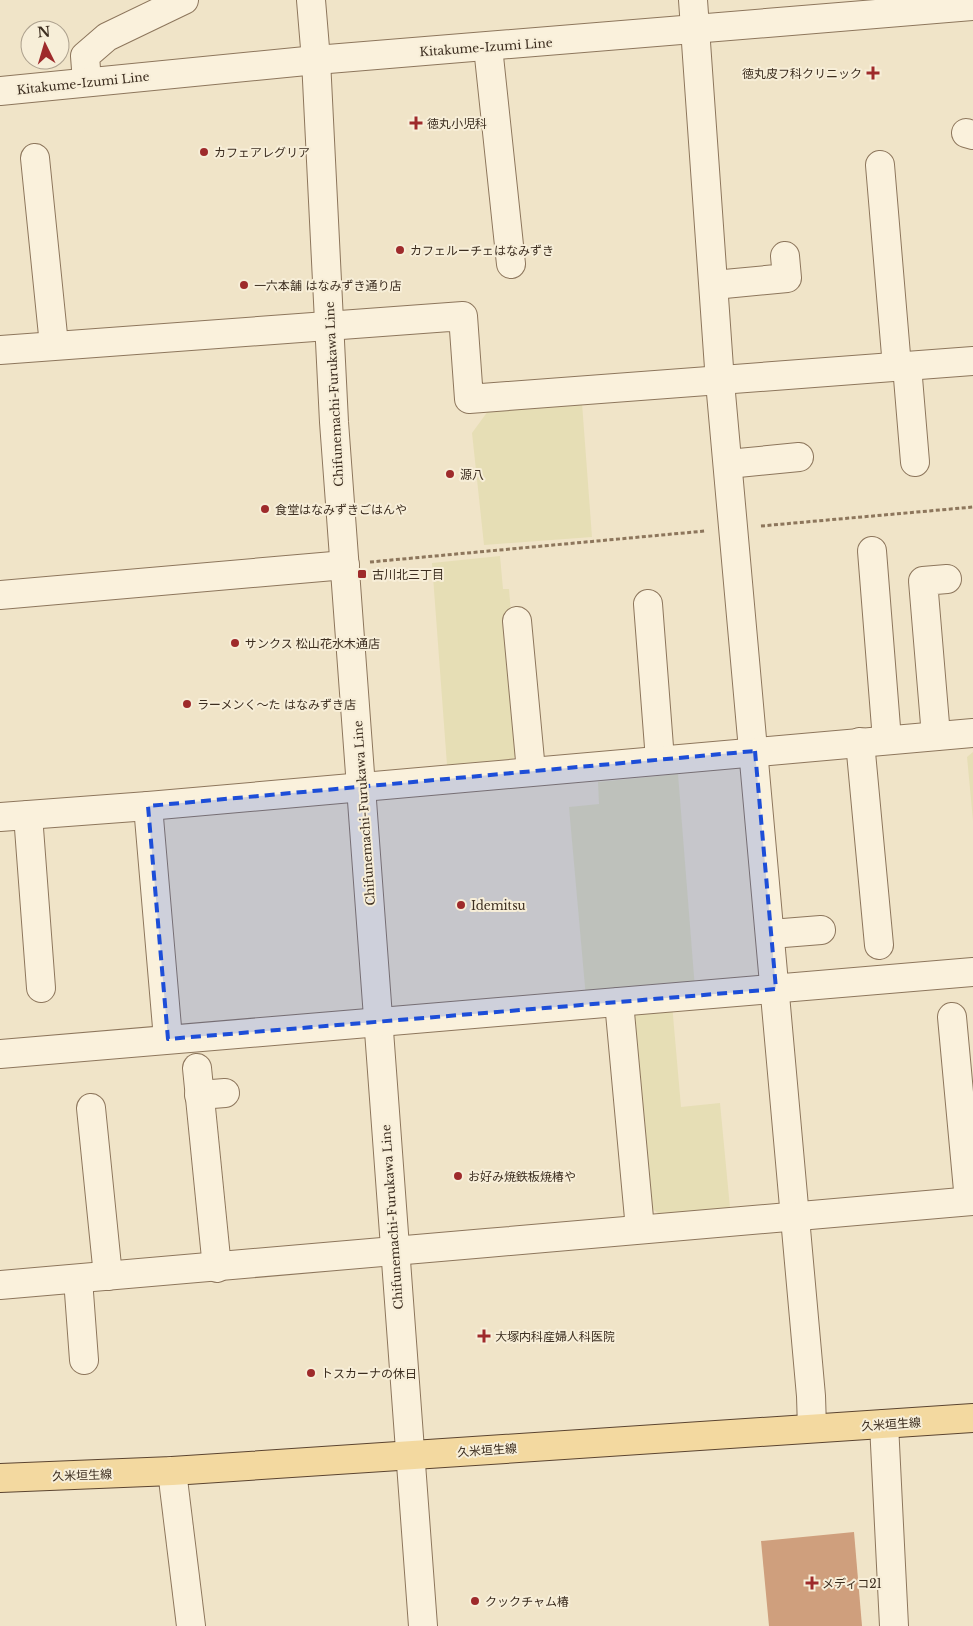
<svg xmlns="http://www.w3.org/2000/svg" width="973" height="1626" viewBox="0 0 973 1626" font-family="'Libre Baskerville','Noto Sans JP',serif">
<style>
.farmland{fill:#e6deb5}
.building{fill:#cf9f7d}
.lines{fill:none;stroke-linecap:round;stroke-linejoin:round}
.minor-casing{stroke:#8d765c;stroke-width:30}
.major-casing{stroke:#5b4430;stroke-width:30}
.path{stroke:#8d765c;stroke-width:3;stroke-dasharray:4 2.5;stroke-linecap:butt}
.minor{stroke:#faf1dc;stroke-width:28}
.major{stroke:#f3d9a0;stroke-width:28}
.marked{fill:#1d4ed8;fill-opacity:0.2;stroke:#1d4ed8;stroke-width:4;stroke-dasharray:10 6;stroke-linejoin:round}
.poi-dot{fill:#9e2a2b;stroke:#f7eed8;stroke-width:2}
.labels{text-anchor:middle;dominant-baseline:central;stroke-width:4;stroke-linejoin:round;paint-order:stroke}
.street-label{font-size:12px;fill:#3d2e20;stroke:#f7eed8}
.poi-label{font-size:12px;fill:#3d2e20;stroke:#f7eed8;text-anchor:start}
</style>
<rect width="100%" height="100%" fill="#f0e4c8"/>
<g class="farmland">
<polygon points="582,403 592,537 484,545 472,433 488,411"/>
<polygon points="500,556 503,589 509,589 521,736 519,754 510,761 447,765 432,563"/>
<polygon points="973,752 973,821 967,757"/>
<polygon points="678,774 695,989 586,998 569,807 599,804 598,782"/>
<polygon points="672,1004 681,1107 720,1103 730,1208 661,1215 648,1206 629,1015"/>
</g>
<polygon class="building" points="854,1532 862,1626 769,1626 761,1541"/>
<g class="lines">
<defs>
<g id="minor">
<polyline points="311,0 316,60 334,422 423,1626"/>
<polyline points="693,0 720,382 811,1396 812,1428"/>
<polyline points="488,47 511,264"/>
<polyline points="87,82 85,56 107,37 184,0"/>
<polyline points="0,91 316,60 973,6"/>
<polyline points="966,133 973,135"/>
<polyline points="35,158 54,345"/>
<polyline points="880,165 897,367"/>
<polyline points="714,285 787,278 785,256"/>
<polyline points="0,350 463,316 469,399 973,361"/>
<polyline points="907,366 915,462"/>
<polyline points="728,464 799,457"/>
<polyline points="872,551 887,740"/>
<polyline points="0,595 345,565"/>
<polyline points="648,604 660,760"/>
<polyline points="517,621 531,771"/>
<polyline points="936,736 923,581 947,579"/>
<polyline points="860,742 879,945"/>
<polyline points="148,806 168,1039"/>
<polyline points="28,815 41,988"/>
<polyline points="0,817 148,806 973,733"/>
<polyline points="771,934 821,930"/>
<polyline points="619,1002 640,1229"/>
<polyline points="952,1017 969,1201"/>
<polyline points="0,1054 973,972"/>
<polyline points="197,1068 217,1268"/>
<polyline points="199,1095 225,1093"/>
<polyline points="91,1108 108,1276"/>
<polyline points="78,1279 84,1360"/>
<path d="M 0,1285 C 325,1260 648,1226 973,1201"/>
<polyline points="884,1424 894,1626"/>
<polyline points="172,1471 191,1626"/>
</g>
<polyline id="major" points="0,1478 172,1471 973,1418"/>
</defs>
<use href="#minor" class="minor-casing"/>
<use href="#major" class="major-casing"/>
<g class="path">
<polyline points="761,526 973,507"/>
<polyline points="370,562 705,531"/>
</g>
<use href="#minor" class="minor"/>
<use href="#major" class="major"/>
</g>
<path class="marked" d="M 755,751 L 776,989 L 168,1039 L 148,806 Z"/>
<g class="poi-dot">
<path d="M870.5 65.5h5v5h5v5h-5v5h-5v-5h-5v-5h5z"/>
<path d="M413.5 115.5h5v5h5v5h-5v5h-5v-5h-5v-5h5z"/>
<circle cx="204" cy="152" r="5"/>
<circle cx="400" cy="250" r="5"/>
<circle cx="244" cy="285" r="5"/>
<circle cx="450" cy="474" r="5"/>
<circle cx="265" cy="509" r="5"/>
<rect x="357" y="569" width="10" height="10" rx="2.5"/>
<circle cx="235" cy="643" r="5"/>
<circle cx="187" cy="704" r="5"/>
<circle cx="461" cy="905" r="5"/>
<circle cx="458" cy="1176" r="5"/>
<path d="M481.5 1328.5h5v5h5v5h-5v5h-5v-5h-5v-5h5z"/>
<circle cx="311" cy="1373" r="5"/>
<path d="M809.5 1575.5h5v5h5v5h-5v5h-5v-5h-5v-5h5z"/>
<circle cx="475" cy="1601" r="5"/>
</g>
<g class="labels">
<g class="street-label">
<text transform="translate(486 47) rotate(-4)">Kitakume-Izumi Line</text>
<text transform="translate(83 83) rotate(-6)">Kitakume-Izumi Line</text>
<text transform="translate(334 394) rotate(-93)">Chifunemachi-Furukawa Line</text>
<text transform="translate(364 813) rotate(-94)">Chifunemachi-Furukawa Line</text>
<text transform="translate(392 1217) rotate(-94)">Chifunemachi-Furukawa Line</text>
<text transform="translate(891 1424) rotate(-4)">久米垣生線</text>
<text transform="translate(487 1450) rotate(-4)">久米垣生線</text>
<text transform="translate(82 1475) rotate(-2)">久米垣生線</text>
</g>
<g class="poi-label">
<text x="862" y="73" text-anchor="end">徳丸皮フ科クリニック</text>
<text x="427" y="123">徳丸小児科</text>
<text x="214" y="152">カフェアレグリア</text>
<text x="410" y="250">カフェルーチェはなみずき</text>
<text x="254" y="285">一六本舗 はなみずき通り店</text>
<text x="460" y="474">源八</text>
<text x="275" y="509">食堂はなみずきごはんや</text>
<text x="372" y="574">古川北三丁目</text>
<text x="245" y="643">サンクス 松山花水木通店</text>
<text x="197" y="704">ラーメンく～た はなみずき店</text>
<text x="471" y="905">Idemitsu</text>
<text x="468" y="1176">お好み焼鉄板焼椿や</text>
<text x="495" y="1336">大塚内科産婦人科医院</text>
<text x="321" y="1373">トスカーナの休日</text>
<text x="822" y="1583">メディコ21</text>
<text x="485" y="1601">クックチャム椿</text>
</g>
</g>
<g transform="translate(45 45) rotate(355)"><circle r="24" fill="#f7eed8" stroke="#ada18e"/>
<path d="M0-4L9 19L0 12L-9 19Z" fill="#9e2a2b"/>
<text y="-8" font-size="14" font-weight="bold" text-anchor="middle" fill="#3d2e20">N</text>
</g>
</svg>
